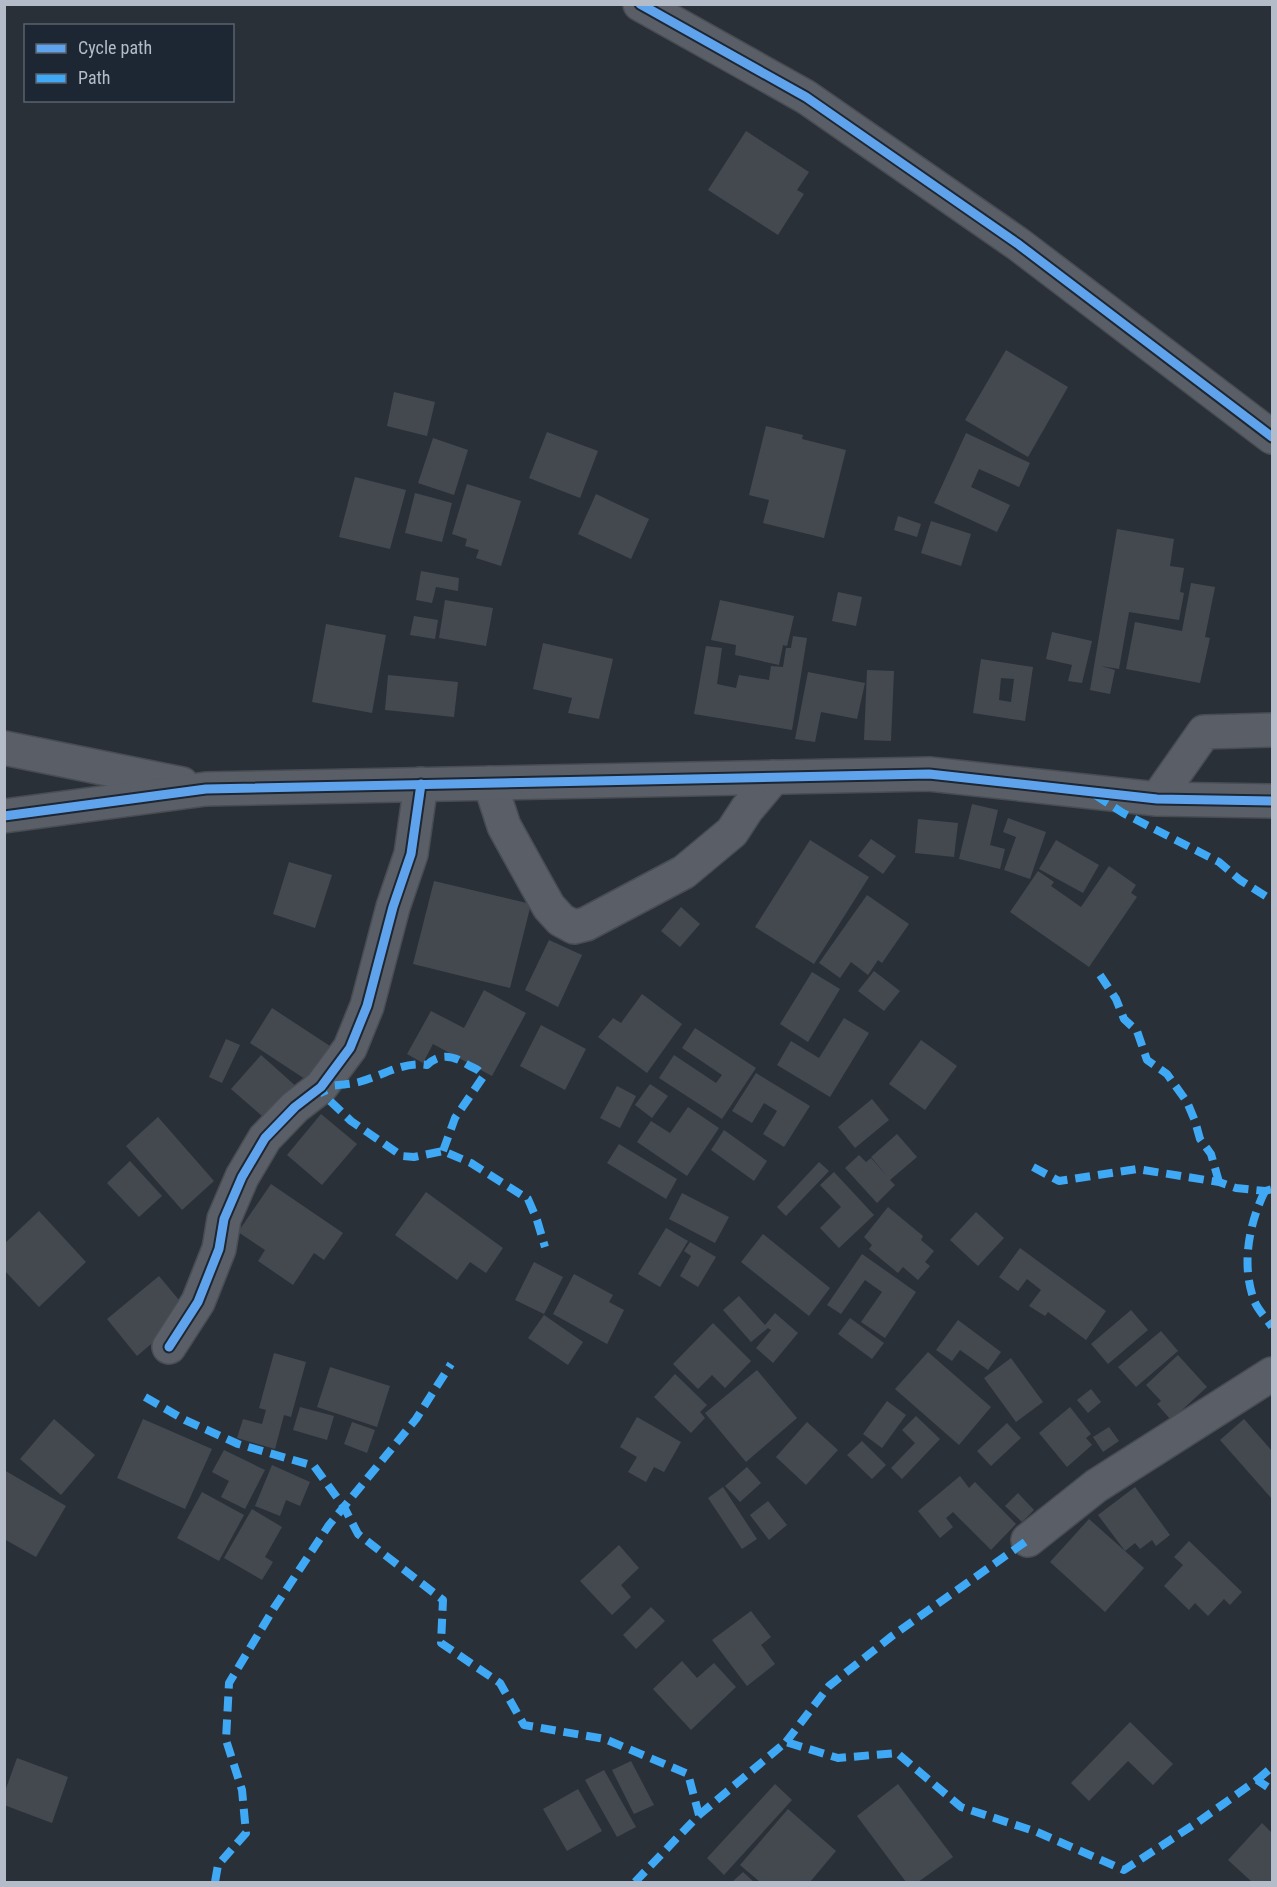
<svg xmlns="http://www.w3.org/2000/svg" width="1277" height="1887" viewBox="0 0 1277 1887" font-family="'Roboto Condensed',sans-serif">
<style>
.building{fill:#444950;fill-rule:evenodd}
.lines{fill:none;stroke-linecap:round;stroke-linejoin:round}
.street-casing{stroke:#484c53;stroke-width:36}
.street{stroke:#5a5e66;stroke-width:33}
.quiet{stroke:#3fa9f5;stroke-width:8;stroke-dasharray:15 8;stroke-linecap:butt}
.cycleway-casing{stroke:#1d2633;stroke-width:13}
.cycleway{stroke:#60a3ed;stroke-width:9}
</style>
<rect width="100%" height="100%" fill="#2a3038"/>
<g class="building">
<polygon points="746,131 809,172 797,190 804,194 778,235 708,190"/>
<polygon points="1006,350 1068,387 1028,457 965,420"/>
<polygon points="394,392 435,402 427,436 387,426"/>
<polygon points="766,426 803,435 802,439 846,450 824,538 763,523 769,500 749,495"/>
<polygon points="547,432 598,451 580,498 529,478"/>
<polygon points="966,433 1030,463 1019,487 979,469 971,487 1010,505 997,532 934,503"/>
<polygon points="433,438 468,450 454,495 418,483"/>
<polygon points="355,477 406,490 390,549 339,537"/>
<polygon points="467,484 521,501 501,566 476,558 479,550 465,546 467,539 452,534"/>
<polygon points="415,493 452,503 442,542 405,533"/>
<polygon points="596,494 649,519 631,559 578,534"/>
<polygon points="898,516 921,524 917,537 894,530"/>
<polygon points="931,521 971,534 961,566 921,553"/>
<polygon points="1117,529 1174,539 1170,566 1184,568 1180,592 1184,593 1179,620 1129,612 1119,669 1101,666 1115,670 1110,694 1090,690"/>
<polygon points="421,571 459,578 458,591 436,587 432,603 416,600"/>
<polygon points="1191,583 1215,587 1205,637 1210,638 1200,683 1126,669 1135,622 1182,631"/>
<polygon points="838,592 862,597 856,626 832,621"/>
<polygon points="445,600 493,608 486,646 439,638"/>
<polygon points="720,600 794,616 787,646 783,645 779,665 735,655 736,645 711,640"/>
<polygon points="414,616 438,620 435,639 410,635"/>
<polygon points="326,624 386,635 372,713 312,702"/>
<polygon points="1052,632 1092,641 1082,683 1068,681 1072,665 1046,659"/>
<polygon points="793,636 807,638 792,730 694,714 706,646 722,648 717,684 736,688 739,675 769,680 771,666 783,667 786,648 791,648"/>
<polygon points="543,643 613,659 599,719 568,713 572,698 533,689"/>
<path d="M 981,659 L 1033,667 L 1025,721 L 973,713 ZM 1001,678 L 1014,679 L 1011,702 L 999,700 Z"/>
<polygon points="867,670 894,671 891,741 864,740"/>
<polygon points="808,672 865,683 857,719 821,712 815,742 795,739"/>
<polygon points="388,675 458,682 454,717 385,710"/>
<polygon points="972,804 998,810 990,845 1005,849 1000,869 959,859"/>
<polygon points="1008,818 1046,832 1030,879 1004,870 1016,837 1003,832"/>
<polygon points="918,819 958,823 954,857 915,853"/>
<polygon points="871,839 896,856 883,874 858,856"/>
<polygon points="810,840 869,877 814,964 755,927"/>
<polygon points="1056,840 1099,865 1083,893 1039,869"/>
<polygon points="289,862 332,875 315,928 273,914"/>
<polygon points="1109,866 1136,885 1131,893 1137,897 1089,967 1010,912 1038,871 1054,882 1051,886 1081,907"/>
<polygon points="434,881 531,904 510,988 413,964"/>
<polygon points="867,895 909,924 882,963 878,960 868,975 851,962 840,978 819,963"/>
<polygon points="681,907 700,924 680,947 661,931"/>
<polygon points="549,940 582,955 558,1007 525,990"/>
<polygon points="874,971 900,991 884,1011 858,991"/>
<polygon points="812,972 840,989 808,1042 780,1024"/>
<polygon points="484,990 526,1013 492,1076 433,1044 423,1063 407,1054 431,1011 464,1028"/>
<polygon points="642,994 682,1024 647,1073 598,1037 613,1018 621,1023"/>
<polygon points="272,1008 330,1046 308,1081 250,1043"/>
<polygon points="844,1018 869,1033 830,1097 777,1065 791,1041 819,1058"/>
<polygon points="541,1025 586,1049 565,1090 520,1066"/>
<polygon points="695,1028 756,1068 722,1119 659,1078 674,1055 716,1083 722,1075 682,1048"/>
<polygon points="226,1039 240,1045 222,1083 209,1077"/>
<polygon points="921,1040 957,1066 925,1110 889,1084"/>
<polygon points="261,1055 299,1089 270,1123 231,1089"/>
<polygon points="756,1073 810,1106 784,1147 763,1134 777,1111 764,1103 752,1123 732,1111"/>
<polygon points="650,1084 668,1096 652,1118 635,1105"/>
<polygon points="617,1086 636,1096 620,1128 600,1118"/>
<polygon points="872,1099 889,1120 855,1148 838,1127"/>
<polygon points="688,1107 719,1128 687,1176 637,1142 651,1121 670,1133"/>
<polygon points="321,1114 357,1144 322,1185 287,1155"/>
<polygon points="158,1117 214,1181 182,1210 126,1146"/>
<polygon points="724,1130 767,1161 754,1181 711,1150"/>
<polygon points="897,1134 917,1157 890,1180 895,1185 877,1203 845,1168 859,1155 866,1162 871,1158 888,1177 871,1157"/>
<polygon points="619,1144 677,1179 666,1199 607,1163"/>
<polygon points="130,1161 162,1196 139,1217 107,1183"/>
<polygon points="819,1162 829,1171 786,1216 777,1207"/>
<polygon points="834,1172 874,1215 839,1248 820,1228 841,1207 820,1185"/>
<polygon points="271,1184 343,1233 324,1260 314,1253 293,1285 258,1261 265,1250 238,1232"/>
<polygon points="426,1192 503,1248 486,1273 470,1262 457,1280 395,1235"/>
<polygon points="682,1193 729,1217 715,1243 669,1219"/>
<polygon points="888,1207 923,1236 921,1240 934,1251 925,1262 930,1266 918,1280 903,1267 898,1273 869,1249 872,1245 864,1237"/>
<polygon points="39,1211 86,1262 39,1307 4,1270 4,1244"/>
<polygon points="976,1212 1004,1238 978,1266 950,1240"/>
<polygon points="666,1228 688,1241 660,1287 638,1274"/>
<polygon points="763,1234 830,1288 809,1316 741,1262"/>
<polygon points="690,1242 716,1257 698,1287 680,1276 691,1256 684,1251"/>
<polygon points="1020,1248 1106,1311 1086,1340 1048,1312 1045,1316 1029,1306 1041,1290 1027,1279 1018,1291 999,1277"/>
<polygon points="862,1254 916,1292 885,1338 861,1322 882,1292 865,1280 841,1314 827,1305"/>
<polygon points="534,1262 563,1277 544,1314 515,1300"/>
<polygon points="574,1274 613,1295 609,1302 624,1310 607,1344 553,1314"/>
<polygon points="159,1276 189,1312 137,1356 107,1319"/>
<polygon points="739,1296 765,1325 775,1313 798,1333 773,1363 756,1348 771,1330 768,1328 751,1342 723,1310"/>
<polygon points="1131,1310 1148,1330 1108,1364 1091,1344"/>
<polygon points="544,1315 583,1342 568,1365 528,1338"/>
<polygon points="850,1318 884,1343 872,1359 838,1334"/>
<polygon points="958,1320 1001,1352 988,1370 960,1350 952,1361 936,1350"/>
<polygon points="713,1323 751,1361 725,1388 712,1375 698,1389 673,1364"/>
<polygon points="1161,1331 1178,1351 1136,1387 1118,1367"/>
<polygon points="928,1352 991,1407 959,1445 895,1389"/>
<polygon points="274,1353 306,1362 291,1417 284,1415 275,1449 237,1438 243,1419 262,1424 266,1410 259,1408"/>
<polygon points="1178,1355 1207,1387 1171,1420 1157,1404 1161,1401 1146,1385"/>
<polygon points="1011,1358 1043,1402 1016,1422 984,1378"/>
<polygon points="330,1367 390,1386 377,1427 317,1407"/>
<polygon points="757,1370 797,1418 746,1462 705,1413"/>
<polygon points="675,1374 707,1405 700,1412 705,1418 691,1433 654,1397"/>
<polygon points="1091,1389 1101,1402 1088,1413 1077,1400"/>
<polygon points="887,1401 906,1415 882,1448 863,1434"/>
<polygon points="300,1407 334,1416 327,1440 293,1430"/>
<polygon points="1070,1407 1091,1434 1086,1438 1092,1445 1067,1467 1039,1433"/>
<polygon points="916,1416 940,1439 902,1479 891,1468 915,1443 902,1430"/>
<polygon points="637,1417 681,1442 664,1472 654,1467 646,1482 628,1472 637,1457 620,1447"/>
<polygon points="54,1419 95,1455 61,1495 20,1459"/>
<polygon points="143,1419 212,1449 185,1509 117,1478"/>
<polygon points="1244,1419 1272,1451 1272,1499 1220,1440"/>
<polygon points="352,1422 375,1430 367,1453 344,1444"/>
<polygon points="807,1422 838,1450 806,1485 776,1457"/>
<polygon points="1007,1423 1021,1438 991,1466 977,1451"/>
<polygon points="1109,1427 1119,1441 1103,1452 1093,1437"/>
<polygon points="862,1441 886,1465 872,1479 847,1455"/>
<polygon points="224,1450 265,1470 245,1509 221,1497 229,1481 212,1472"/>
<polygon points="272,1465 310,1482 300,1506 286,1500 280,1516 255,1506"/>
<polygon points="747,1467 761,1483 740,1502 725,1486"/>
<polygon points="4,1470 66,1506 36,1557 4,1539"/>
<polygon points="960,1476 969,1488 975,1482 1016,1524 991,1550 953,1512 946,1518 953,1527 940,1538 918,1511"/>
<polygon points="723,1487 757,1539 742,1549 708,1498"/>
<polygon points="1135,1487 1170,1535 1156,1546 1152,1540 1140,1549 1135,1543 1125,1551 1098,1515"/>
<polygon points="202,1492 244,1515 219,1561 177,1538"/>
<polygon points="1018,1493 1034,1510 1022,1522 1005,1506"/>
<polygon points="768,1501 787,1525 769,1540 750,1515"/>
<polygon points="252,1509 282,1527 265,1557 273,1562 262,1580 224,1558"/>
<polygon points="1089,1519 1144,1568 1105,1612 1050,1562"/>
<polygon points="1189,1541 1242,1592 1230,1605 1224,1599 1208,1616 1195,1603 1189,1610 1164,1586 1183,1565 1174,1557"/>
<polygon points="619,1545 639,1568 621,1585 631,1597 612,1615 580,1581"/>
<polygon points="651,1607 665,1621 636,1649 623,1635"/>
<polygon points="751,1611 771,1637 761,1645 775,1664 747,1686 712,1640"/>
<polygon points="682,1661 697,1678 714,1663 736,1687 691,1730 653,1689"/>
<polygon points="1130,1722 1173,1764 1153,1785 1128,1761 1089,1801 1071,1783"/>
<polygon points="17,1758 68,1777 52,1823 4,1805 4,1794"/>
<polygon points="631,1761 654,1805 634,1814 612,1770"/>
<polygon points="604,1770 636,1827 617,1837 585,1780"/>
<polygon points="775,1784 792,1800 724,1875 707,1858"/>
<polygon points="898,1784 953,1857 918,1882 906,1882 857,1816"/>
<polygon points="578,1789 602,1831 567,1851 543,1809"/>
<polygon points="788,1809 836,1851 810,1882 760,1882 740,1865"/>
<polygon points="1262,1823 1272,1833 1272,1882 1252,1882 1228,1860"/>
<polygon points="743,1872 754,1882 732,1882"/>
</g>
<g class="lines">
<defs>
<g id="street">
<polyline points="640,4 806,97 1018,244 1272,437"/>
<polyline points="4,748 182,784"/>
<polyline points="490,783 504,826 536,884 549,907 561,920 574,927 586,924 684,872 732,832 747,809 774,777"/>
<polyline points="1157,799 1204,732 1272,730"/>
<polyline points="4,816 206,789 929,774 1157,799 1272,801"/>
<polyline points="169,1347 198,1302 219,1249 224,1219 242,1177 265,1138 295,1107 321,1087 350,1048 367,1006 393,907 411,854 421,784"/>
<polyline points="1028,1540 1096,1486 1272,1374"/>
</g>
</defs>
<use href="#street" class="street-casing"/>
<use href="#street" class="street"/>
<g class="quiet">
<polyline points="1095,795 1123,813 1219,862 1240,880 1272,900"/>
<polyline points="1100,975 1116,999 1124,1019 1137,1031 1147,1060 1167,1074 1187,1102 1195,1121 1200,1139 1211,1154 1219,1182"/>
<path d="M 443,1151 L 455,1118 L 483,1077 C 480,1069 475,1069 468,1065 C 454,1056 441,1052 427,1065 C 403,1061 382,1076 359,1082 C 347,1085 334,1085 321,1087 L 325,1096 L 351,1121 L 402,1156 L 414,1157 L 443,1151 L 471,1163 L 528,1199 L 537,1220 L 545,1247"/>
<polyline points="1033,1167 1059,1181 1137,1169 1219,1182 1236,1188 1265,1191 1272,1189"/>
<path d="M 1265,1191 C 1249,1223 1241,1265 1254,1300 C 1257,1309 1267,1319 1272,1327"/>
<polyline points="145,1397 185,1420 238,1444 314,1466 344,1507 358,1534 443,1600 441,1643 500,1683 524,1725 605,1739 688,1774 699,1815 635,1882"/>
<polyline points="786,1742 829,1686 892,1636 1028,1540"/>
<polyline points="1257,1780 1272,1767"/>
<polyline points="699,1815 786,1742 838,1758 897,1753 961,1807 1037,1832 1124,1870 1198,1822 1257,1780 1272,1790"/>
<polyline points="215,1882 218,1865 246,1833 242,1790 226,1740 229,1683 274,1608 329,1525 416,1419 451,1364"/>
</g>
<defs>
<g id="cycleway">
<polyline points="640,4 806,97 1018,244 1272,437"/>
<polyline points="4,816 206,789 929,774 1157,799 1272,801"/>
<polyline points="169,1347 198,1302 219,1249 224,1219 242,1177 265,1138 295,1107 321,1087 350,1048 367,1006 393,907 411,854 421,784"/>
</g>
</defs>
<use href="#cycleway" class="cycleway-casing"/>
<use href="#cycleway" class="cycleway"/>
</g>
<rect width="1277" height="1887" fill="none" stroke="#b4bcc9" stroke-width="12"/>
<rect x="24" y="24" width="210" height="78" fill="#1d2633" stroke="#59626f" stroke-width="1.5"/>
<rect x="36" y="44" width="30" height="9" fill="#60a3ed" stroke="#59626f" stroke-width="1.5"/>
<text x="78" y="54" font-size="18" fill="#b4bcc9">Cycle path</text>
<rect x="36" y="74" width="30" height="9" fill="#3fa9f5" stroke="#59626f" stroke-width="1.5"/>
<text x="78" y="84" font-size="18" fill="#b4bcc9">Path</text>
</svg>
